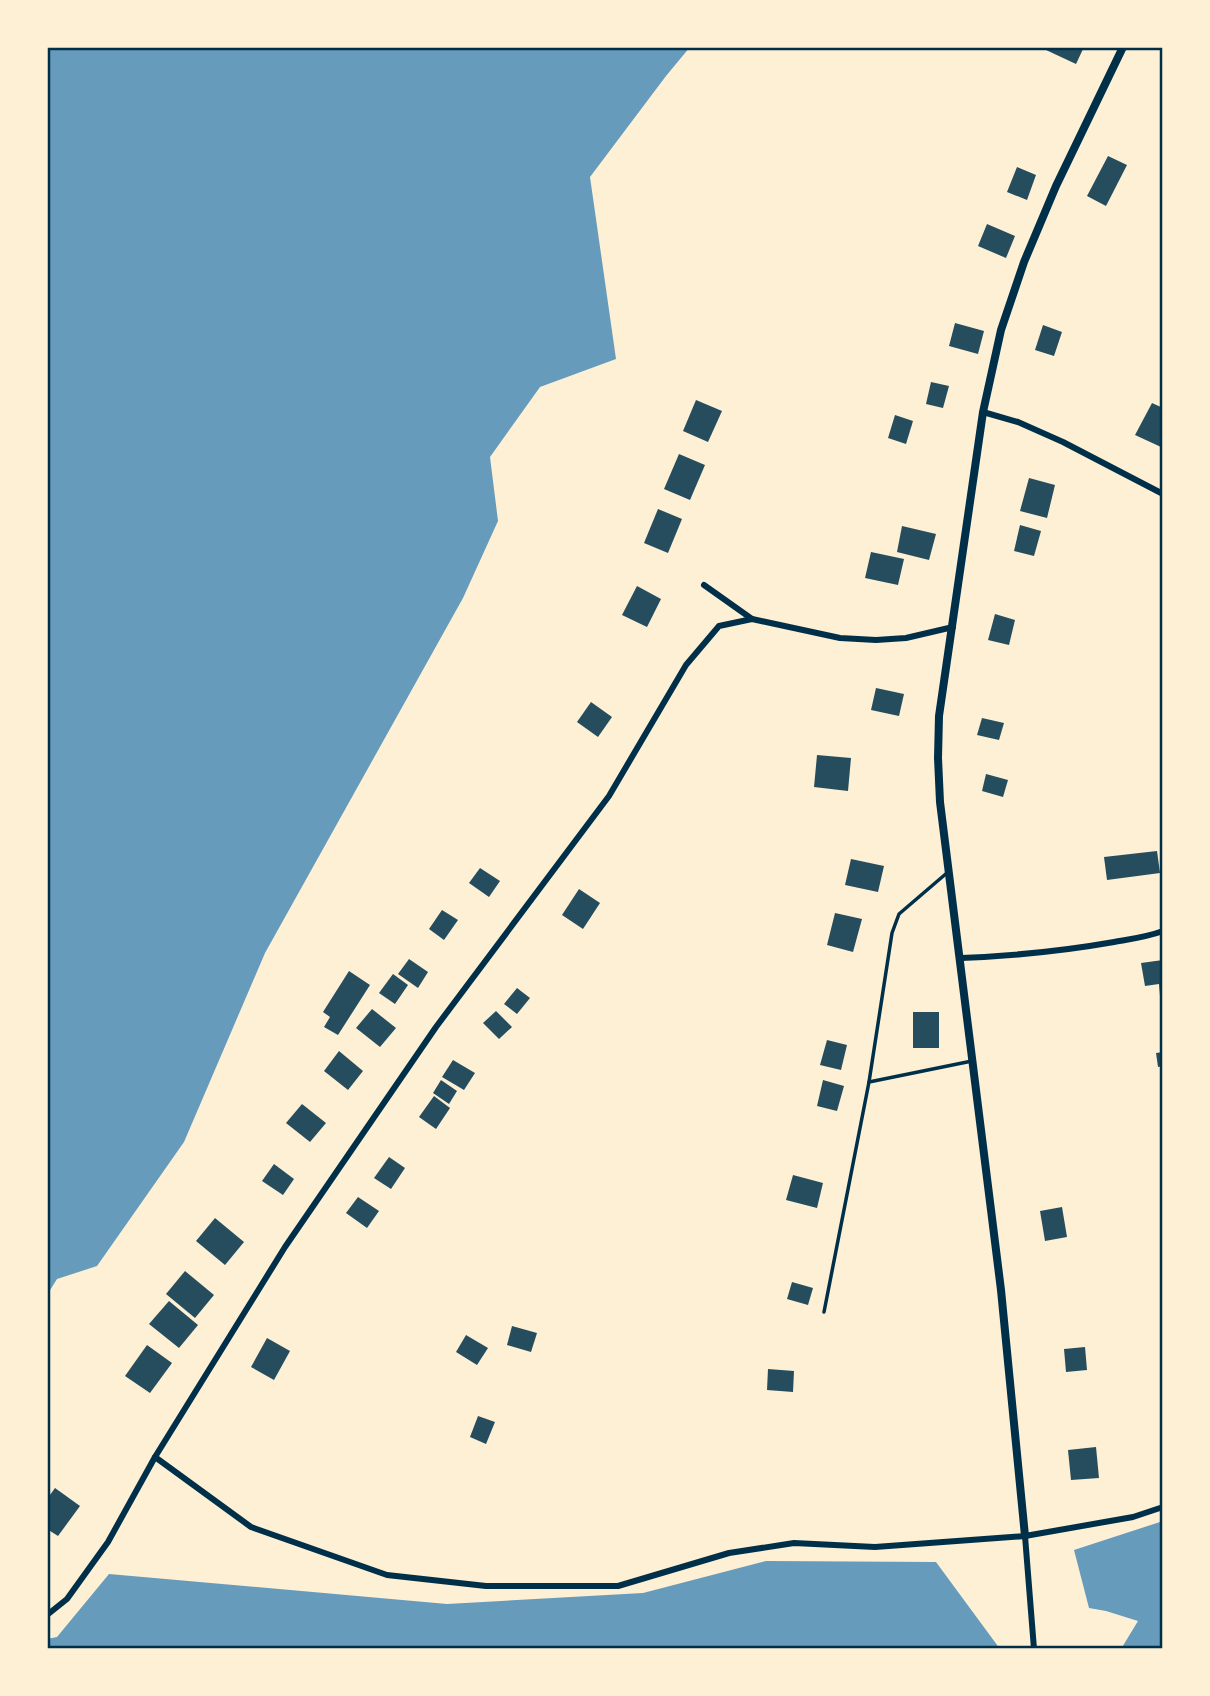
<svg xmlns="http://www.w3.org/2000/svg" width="1210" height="1696" viewBox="0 0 1210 1696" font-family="Lato,sans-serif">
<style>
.water{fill:#669bbc}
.building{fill:#264d5e}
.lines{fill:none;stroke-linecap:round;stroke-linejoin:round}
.service{stroke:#003049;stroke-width:3.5}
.minor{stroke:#003049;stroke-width:6}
.tertiary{stroke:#003049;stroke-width:8}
.neatline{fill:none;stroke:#003049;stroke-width:2.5}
</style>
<rect width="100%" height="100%" fill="#fdf0d5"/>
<g class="water">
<polygon points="47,47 690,47 666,76 590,177 616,359 540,387 490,457 498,521 463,598 265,953 184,1142 97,1266 57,1279 47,1295"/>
<polygon points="1163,1521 1163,1649 1121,1649 1138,1621 1106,1611 1089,1608 1074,1550"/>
<polygon points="766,1561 936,1562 1000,1649 47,1649 47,1639 57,1637 109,1574 447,1604 643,1593"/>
</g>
<g class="building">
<polygon points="1048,47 1084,47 1076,64 1046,50"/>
<polygon points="1108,156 1127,165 1106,206 1087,196"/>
<polygon points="1017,167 1036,175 1027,200 1007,192"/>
<polygon points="987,224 1015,236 1006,258 978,246"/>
<polygon points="955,323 984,331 978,354 949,346"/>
<polygon points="1043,325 1062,332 1054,356 1035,350"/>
<polygon points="931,382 949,386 943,408 926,404"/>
<polygon points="696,400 722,411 708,442 683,431"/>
<polygon points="1152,403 1163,408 1163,443 1161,447 1135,435"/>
<polygon points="895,415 913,421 906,444 888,438"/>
<polygon points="679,454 705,465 690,500 664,489"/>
<polygon points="1029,478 1055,485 1047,518 1020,511"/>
<polygon points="658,509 682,519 668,553 644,543"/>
<polygon points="1020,525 1041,531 1034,556 1014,551"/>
<polygon points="902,526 936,534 929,560 897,552"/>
<polygon points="871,552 904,559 898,585 865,578"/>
<polygon points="637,586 661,599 647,627 622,615"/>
<polygon points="995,614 1015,620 1009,645 988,640"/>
<polygon points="876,688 904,694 899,716 871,710"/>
<polygon points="591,702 612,717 598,737 577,722"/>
<polygon points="982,718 1004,723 999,740 977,735"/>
<polygon points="817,755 851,758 848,791 814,787"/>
<polygon points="986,774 1008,780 1003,797 982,791"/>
<polygon points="1157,851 1160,873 1107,880 1104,857"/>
<polygon points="851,859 884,866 878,892 845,885"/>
<polygon points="480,868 500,881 489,897 469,883"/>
<polygon points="579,889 600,903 583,929 562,915"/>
<polygon points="442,910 458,920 444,940 429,929"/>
<polygon points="835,913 862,919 853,952 827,945"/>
<polygon points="409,959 428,972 418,988 398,974"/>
<polygon points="1163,960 1163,995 1160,996 1159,984 1145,986 1141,963"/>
<polygon points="349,971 370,985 338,1035 324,1027 330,1017 323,1012"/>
<polygon points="393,974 408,985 395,1004 379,993"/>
<polygon points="517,988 530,998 517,1014 504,1004"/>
<polygon points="372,1009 396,1028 380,1047 356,1028"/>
<polygon points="496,1011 512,1027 499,1039 483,1023"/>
<rect x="913" y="1012" width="26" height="36"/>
<polygon points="827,1040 847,1045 841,1070 820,1065"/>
<polygon points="339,1051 363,1071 348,1090 324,1071"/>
<polygon points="1163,1052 1163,1066 1158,1067 1156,1053"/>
<polygon points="453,1060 475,1073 464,1090 442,1077"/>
<polygon points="441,1080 457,1091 449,1104 433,1093"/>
<polygon points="823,1080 844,1086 837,1111 817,1106"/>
<polygon points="434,1096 450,1108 436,1129 419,1117"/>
<polygon points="302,1104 326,1123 310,1142 286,1123"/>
<polygon points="389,1157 405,1168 391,1189 374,1178"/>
<polygon points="274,1164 294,1179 283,1195 262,1181"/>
<polygon points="793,1175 823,1183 817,1208 786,1200"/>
<polygon points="358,1197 379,1211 367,1228 346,1213"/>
<polygon points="1062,1207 1067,1237 1045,1241 1040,1211"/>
<polygon points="215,1218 244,1242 225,1265 196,1241"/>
<polygon points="185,1271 214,1295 195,1318 166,1294"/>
<polygon points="792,1282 813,1288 808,1305 787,1299"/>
<polygon points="169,1301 198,1325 179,1348 149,1324"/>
<polygon points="512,1326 537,1333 531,1352 507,1345"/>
<polygon points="466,1335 488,1348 477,1365 456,1352"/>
<polygon points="267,1338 290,1351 274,1380 251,1367"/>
<polygon points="147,1345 172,1363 150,1393 125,1376"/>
<polygon points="1085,1347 1087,1370 1066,1372 1064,1349"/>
<polygon points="768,1369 794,1371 793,1392 767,1390"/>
<polygon points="478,1416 495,1422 486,1444 470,1437"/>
<polygon points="1096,1447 1099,1478 1071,1480 1068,1450"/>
<polygon points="55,1488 80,1506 58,1536 47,1529 47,1499"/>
</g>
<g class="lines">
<g class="service">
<polyline points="869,1082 892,933 899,914 948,872"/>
<polyline points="824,1312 869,1082 972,1061"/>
</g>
<g class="minor">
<polyline points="983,412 1018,422 1063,442 1163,494"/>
<polyline points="704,585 752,619 840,638 876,640 906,638 953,627"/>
<path d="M 961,958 C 1012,956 1063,951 1114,942 C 1131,939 1147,937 1163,931"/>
<polyline points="155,1457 251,1527 387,1575 486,1586 618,1586 729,1553 794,1543 875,1547 1025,1536 1133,1517 1163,1507"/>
<polyline points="1025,1536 1034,1649"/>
<polyline points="47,1615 67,1599 108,1542 155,1457 285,1247 436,1027 609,796 686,665 719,626 752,619"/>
</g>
<polyline class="tertiary" points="1025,1536 1001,1290 940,802 938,758 939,716 983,412 1001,330 1024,262 1056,186 1123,47"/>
</g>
<rect width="1210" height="1696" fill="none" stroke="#fdf0d5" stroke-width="98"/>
<rect x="49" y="49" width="1112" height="1598" class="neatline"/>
</svg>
